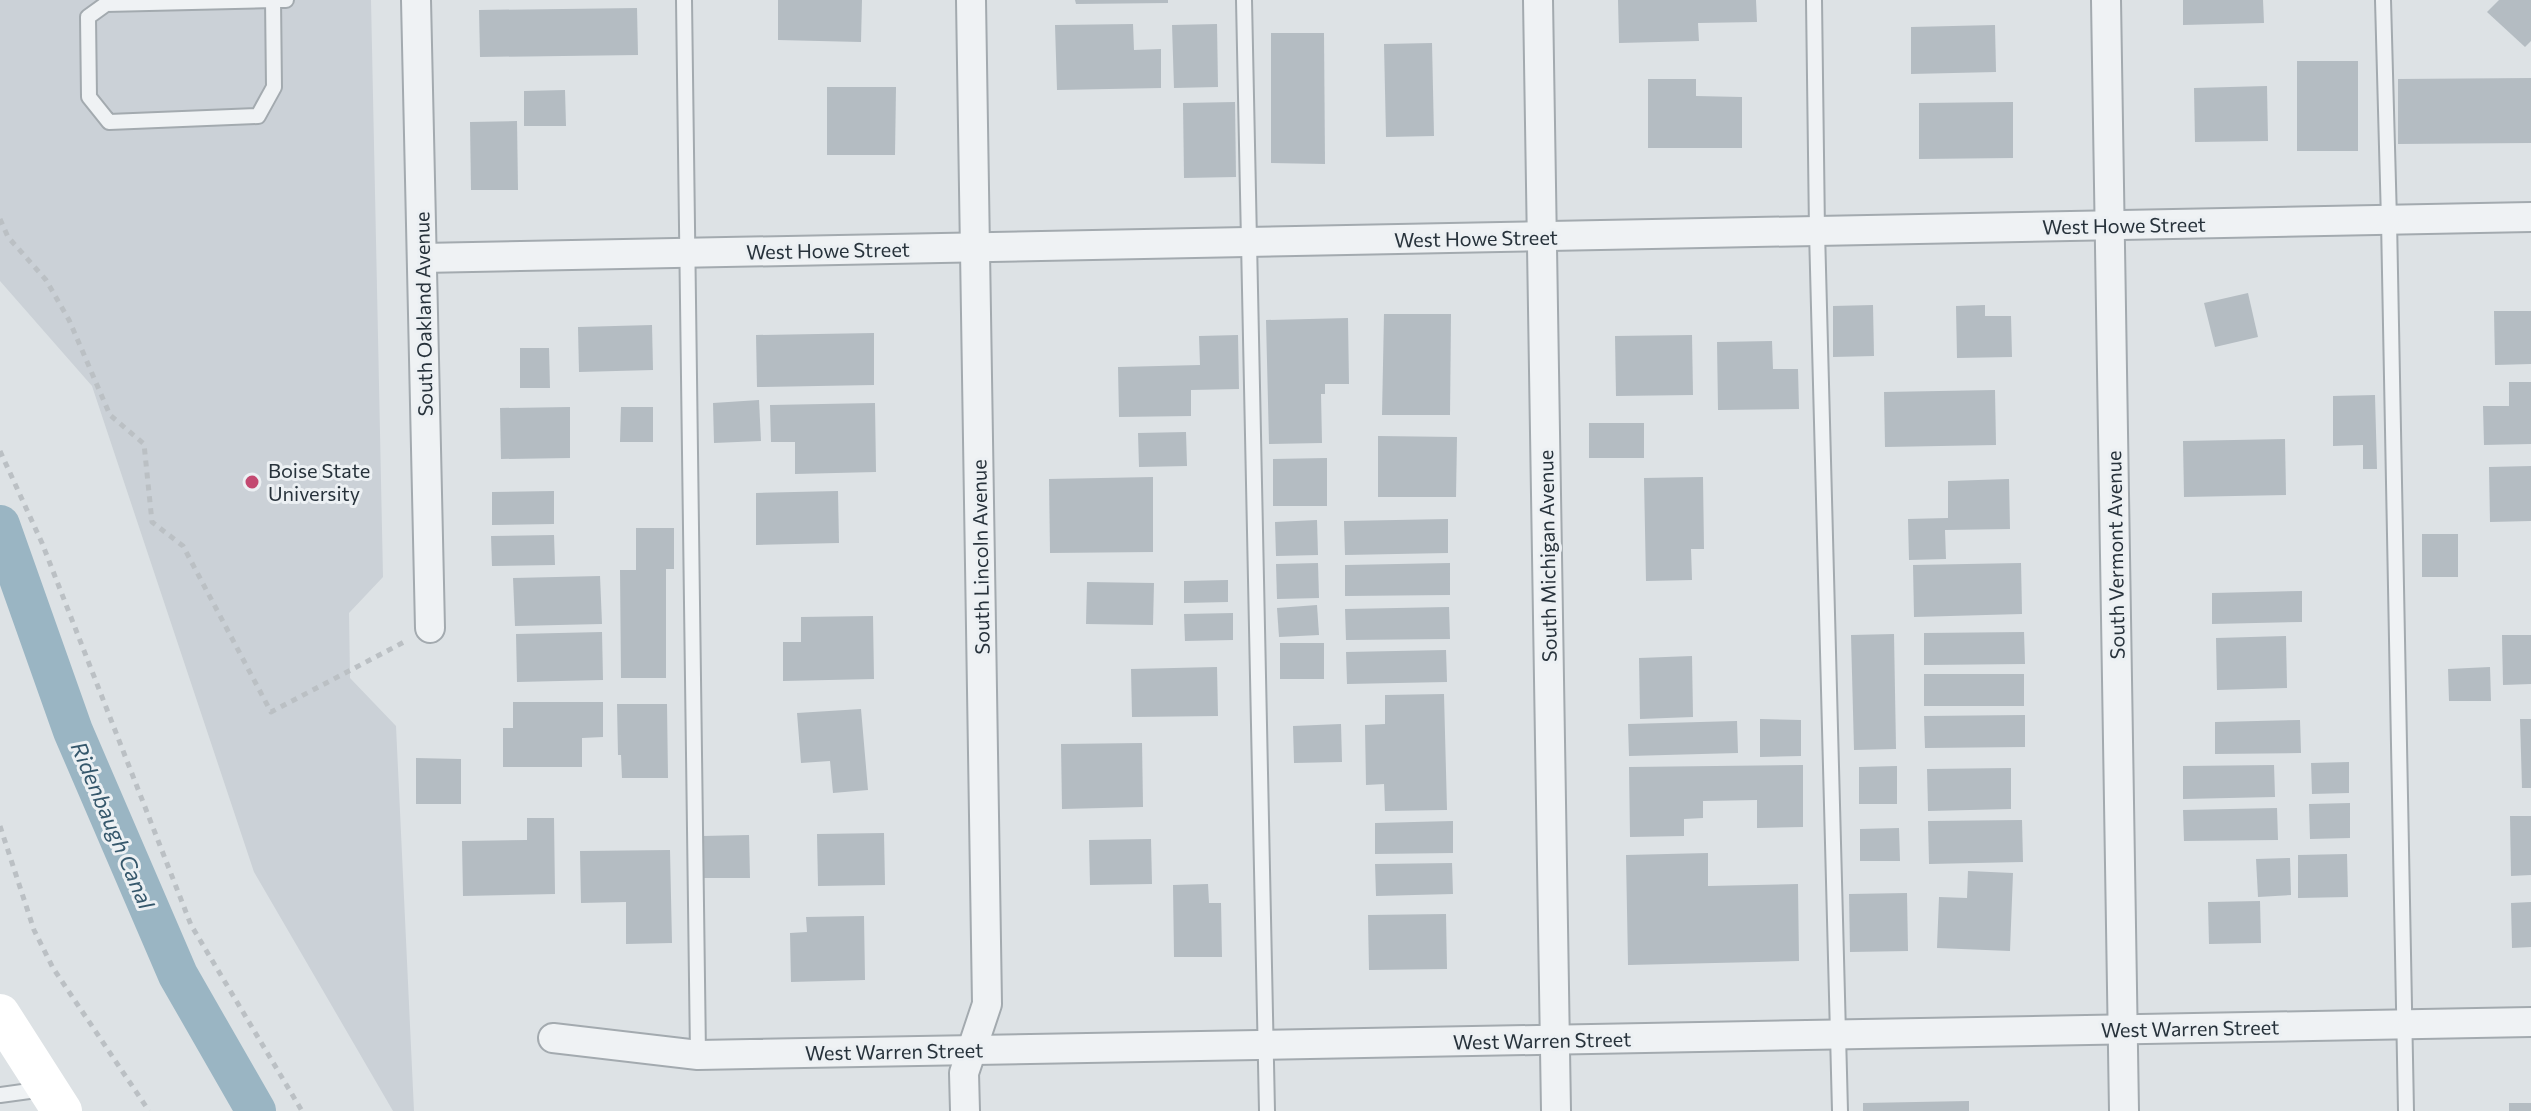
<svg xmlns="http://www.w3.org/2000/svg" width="2531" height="1111" viewBox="0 0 2531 1111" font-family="Commissioner,sans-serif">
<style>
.built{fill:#cbd1d7}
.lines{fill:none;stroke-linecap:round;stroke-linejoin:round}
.canal{stroke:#9ab5c3;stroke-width:40}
.building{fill:#b4bcc2}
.service-casing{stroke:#a3aaaf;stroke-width:18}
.minor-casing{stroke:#a3aaaf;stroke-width:32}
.path{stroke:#bbc0c4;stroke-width:5;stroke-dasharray:6 6;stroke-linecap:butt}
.service{stroke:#eff2f4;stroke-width:14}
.minor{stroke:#eff2f4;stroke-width:28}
.secondary{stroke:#fff;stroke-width:40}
.poi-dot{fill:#c34971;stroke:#ecf0f3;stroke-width:3}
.labels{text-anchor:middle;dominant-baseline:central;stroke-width:6;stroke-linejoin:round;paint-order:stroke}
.street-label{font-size:20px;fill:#27323b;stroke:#ecf0f3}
.poi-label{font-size:20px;fill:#27323b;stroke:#ecf0f3;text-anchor:start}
.water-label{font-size:22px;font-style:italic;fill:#35576b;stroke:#ecf0f3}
</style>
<rect width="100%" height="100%" fill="#dde2e5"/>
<polygon class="built" points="0,0 371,0 383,577 349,613 350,678 396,726 414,1111 393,1111 254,872 92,386 0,281"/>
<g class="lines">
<polyline class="canal" points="0,525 73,731 178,975 256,1111"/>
</g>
<g class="building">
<polygon points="778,0 862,0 861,42 778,40"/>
<polygon points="1075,0 1168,0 1168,3 1076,4"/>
<polygon points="1618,0 1756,0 1757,22 1698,23 1699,41 1619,43"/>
<polygon points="2183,0 2263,0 2264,23 2183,25"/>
<polygon points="2499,0 2531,0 2531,41 2525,47 2487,12"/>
<polygon points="637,8 638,55 480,57 479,10"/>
<polygon points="1133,24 1134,50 1161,49 1161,88 1057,90 1055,25"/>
<polygon points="1217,24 1218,87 1174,88 1172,25"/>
<polygon points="1995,25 1996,72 1911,74 1911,27"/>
<polygon points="1271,33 1324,33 1325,164 1271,163"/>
<polygon points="1432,43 1434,136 1386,137 1384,44"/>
<rect x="2297" y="61" width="61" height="90"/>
<polygon points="2531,78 2531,143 2398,144 2398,79"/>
<polygon points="1648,79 1696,79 1696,96 1742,97 1742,148 1648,148"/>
<polygon points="2267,86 2268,141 2195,142 2194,88"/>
<polygon points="827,87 896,87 895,155 827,155"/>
<polygon points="565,90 566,126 524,126 524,91"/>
<polygon points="1235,102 1236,177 1184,178 1183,103"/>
<polygon points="2013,102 2013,158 1919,159 1919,103"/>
<polygon points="517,121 518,190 471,190 470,122"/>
<polygon points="2248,293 2258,337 2215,347 2204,303"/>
<polygon points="1873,305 1874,356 1833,357 1833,306"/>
<polygon points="1985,305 1985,316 2011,316 2012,357 1957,358 1956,306"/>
<polygon points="2494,311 2531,311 2531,364 2495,365"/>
<polygon points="1384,314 1451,314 1450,415 1382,415"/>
<polygon points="1348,318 1349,384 1325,384 1325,394 1321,394 1322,443 1269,444 1266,320"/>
<polygon points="652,325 653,370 579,372 578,327"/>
<polygon points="874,333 874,385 757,387 756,335"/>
<polygon points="1238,335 1239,389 1191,390 1191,416 1119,417 1118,367 1200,365 1199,336"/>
<polygon points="1692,335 1693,395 1616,396 1615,336"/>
<polygon points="1772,341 1773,369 1798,369 1799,409 1718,410 1717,342"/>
<polygon points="520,348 549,348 550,388 520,388"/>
<polygon points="2509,382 2531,382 2531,444 2484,445 2483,406 2509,406"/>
<polygon points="1995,390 1996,445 1885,447 1884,392"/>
<polygon points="2375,395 2377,469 2363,469 2363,445 2333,446 2333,396"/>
<polygon points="759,400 761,441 714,443 713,403"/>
<polygon points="875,403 876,472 795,474 795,442 771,442 770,405"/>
<polygon points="570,407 570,458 501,459 500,408"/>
<polygon points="621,407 653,407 653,442 620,442"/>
<rect x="1589" y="423" width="55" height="35"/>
<polygon points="1186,432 1187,466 1139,467 1138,433"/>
<polygon points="1378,436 1457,437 1456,497 1378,497"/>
<polygon points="2285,439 2286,495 2184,497 2183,441"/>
<polygon points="1327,458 1327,506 1273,506 1273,459"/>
<polygon points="2531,466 2531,521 2490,522 2489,467"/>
<polygon points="1153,477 1153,552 1050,553 1049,479"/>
<polygon points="1703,477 1704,549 1691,549 1692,580 1646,581 1644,478"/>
<polygon points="2009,479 2010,529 1945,530 1946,559 1909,560 1908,519 1948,518 1948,481"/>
<polygon points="554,491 554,524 492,525 492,492"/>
<polygon points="838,491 839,543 756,545 756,493"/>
<polygon points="1448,519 1448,553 1345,555 1344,521"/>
<polygon points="1317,520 1318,555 1276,556 1275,522"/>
<polygon points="636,528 674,528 674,569 666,569 666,678 621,678 620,570 636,570"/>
<rect x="2422" y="534" width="36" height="43"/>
<polygon points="554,535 555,565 492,566 491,536"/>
<polygon points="1318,563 1319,598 1277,599 1276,564"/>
<polygon points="1450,563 1450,595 1345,596 1345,565"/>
<polygon points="2021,563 2022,614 1914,617 1913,565"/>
<polygon points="600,576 602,624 515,626 513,578"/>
<polygon points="1228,580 1228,602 1184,603 1184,581"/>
<polygon points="1087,582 1154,583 1153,625 1086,624"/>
<polygon points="2302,591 2302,622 2212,624 2212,593"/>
<polygon points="1317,605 1319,635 1279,637 1277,608"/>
<polygon points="1449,607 1450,639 1346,640 1345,609"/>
<polygon points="1233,613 1233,640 1185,641 1184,614"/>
<polygon points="873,616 874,679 783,681 783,642 801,642 801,617"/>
<polygon points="602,632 603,680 517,682 516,634"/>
<polygon points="2024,632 2025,664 1924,665 1924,633"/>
<polygon points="1894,634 1896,749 1854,750 1851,635"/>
<polygon points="2502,635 2531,635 2531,684 2503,685"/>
<polygon points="2286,636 2287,688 2217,690 2216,638"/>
<rect x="1280" y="643" width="44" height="36"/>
<polygon points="1446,650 1447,682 1347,684 1346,652"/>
<polygon points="1692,656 1693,717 1640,719 1639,658"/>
<polygon points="1217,667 1218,716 1132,717 1131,669"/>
<polygon points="2490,667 2491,701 2449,701 2448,669"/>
<rect x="1924" y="674" width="100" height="32"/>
<polygon points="1444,694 1447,810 1385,811 1384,784 1366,785 1365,725 1385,724 1385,695"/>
<polygon points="513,702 603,702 603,737 582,738 582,767 503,767 503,728 513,728"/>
<polygon points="617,704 667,704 668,778 622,778 621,755 618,755"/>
<polygon points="861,709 868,790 833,793 830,761 801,763 797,713"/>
<polygon points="2025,715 2025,747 1925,748 1924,716"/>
<polygon points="1760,719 1801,720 1801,756 1760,757"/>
<polygon points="2520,719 2531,719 2531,788 2522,788"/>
<polygon points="2300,720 2301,753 2215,754 2215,722"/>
<polygon points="1737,721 1738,753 1629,756 1628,724"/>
<polygon points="1341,724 1342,762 1294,763 1293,726"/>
<polygon points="1142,743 1143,807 1062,809 1061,744"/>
<polygon points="416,758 461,759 461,804 416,804"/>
<polygon points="2349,762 2349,793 2312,794 2311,763"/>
<polygon points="1803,765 1803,827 1757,828 1757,800 1703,801 1703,818 1684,819 1684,836 1630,837 1629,767"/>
<polygon points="2274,765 2275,797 2183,799 2183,766"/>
<polygon points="1897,766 1897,804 1859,804 1859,767"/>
<polygon points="2011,768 2011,809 1928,811 1927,769"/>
<polygon points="2350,803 2350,838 2310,839 2309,804"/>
<polygon points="2277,808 2278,840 2184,841 2183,810"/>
<polygon points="2510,816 2531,816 2531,875 2511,876"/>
<polygon points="527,818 554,818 555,894 463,896 462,841 527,840"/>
<polygon points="2022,820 2023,862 1929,864 1928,821"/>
<polygon points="1453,821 1453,853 1375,854 1375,823"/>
<polygon points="1899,828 1900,861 1860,861 1860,829"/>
<polygon points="884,833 885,885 818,886 817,834"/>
<polygon points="749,835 750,878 704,878 703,836"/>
<polygon points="1151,839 1152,884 1090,885 1089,840"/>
<polygon points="670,850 672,943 626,944 626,902 581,903 580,851"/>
<polygon points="1708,853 1708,886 1798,884 1799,961 1628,965 1626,855"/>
<polygon points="2347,854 2348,897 2298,898 2298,855"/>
<polygon points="2290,858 2291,895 2258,897 2256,859"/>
<polygon points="1452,863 1453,894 1376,896 1375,864"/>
<polygon points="1968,871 2013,873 2010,951 1937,948 1939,897 1967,898"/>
<polygon points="1208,884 1209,903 1221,903 1222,957 1174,957 1173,885"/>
<polygon points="1907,893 1908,951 1850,952 1849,894"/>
<polygon points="2260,901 2261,943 2209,944 2208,902"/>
<polygon points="2531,902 2531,947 2512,948 2511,903"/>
<polygon points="1446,914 1447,969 1369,970 1368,915"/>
<polygon points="864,916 865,980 791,982 790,933 807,932 806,917"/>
<polygon points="1969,1101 1969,1111 1863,1111 1863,1103"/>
<rect x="2509" y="1103" width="22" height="8"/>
</g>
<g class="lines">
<defs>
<g id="service">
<polyline points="273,0 274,87 258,116 109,122 89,97 88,17 106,4 273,0 286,0"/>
<polyline points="684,0 698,1055"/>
<polyline points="1244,0 1267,1111"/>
<polyline points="1814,0 1817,231 1840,1111"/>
<polyline points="2383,0 2389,220 2406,1111"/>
<polyline points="0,1095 44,1089"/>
</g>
<g id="minor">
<polyline points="416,0 430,628"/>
<polyline points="1538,0 1556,1111"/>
<polyline points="2106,0 2124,1111"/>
<polyline points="422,258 2531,217"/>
<polyline points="553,1038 698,1055 2531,1022"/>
<polyline points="965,1111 964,1073 987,1004 971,0"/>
</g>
</defs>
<use href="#service" class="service-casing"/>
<use href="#minor" class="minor-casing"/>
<g class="path">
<polyline points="0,219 8,237 46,280 69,320 110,415 144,444 152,522 183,546 271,712 404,642"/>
<polyline points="0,451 42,543 191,925 302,1111"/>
<polyline points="0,826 34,930 53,968 149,1111"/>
</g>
<use href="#service" class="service"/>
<use href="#minor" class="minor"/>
<polyline class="secondary" points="0,1014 62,1111"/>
</g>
<circle class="poi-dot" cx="252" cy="482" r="8"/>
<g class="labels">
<g class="street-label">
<text transform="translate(2124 225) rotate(-1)">West Howe Street</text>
<text transform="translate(1476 238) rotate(-1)">West Howe Street</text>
<text transform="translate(828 250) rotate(-1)">West Howe Street</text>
<text transform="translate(423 314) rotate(-91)">South Oakland Avenue</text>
<text transform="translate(2115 555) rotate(-91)">South Vermont Avenue</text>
<text transform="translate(1547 556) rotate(-91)">South Michigan Avenue</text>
<text transform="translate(980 557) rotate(-91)">South Lincoln Avenue</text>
<text transform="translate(2190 1028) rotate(-1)">West Warren Street</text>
<text transform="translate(1542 1040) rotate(-1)">West Warren Street</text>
<text transform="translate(894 1051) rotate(-1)">West Warren Street</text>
</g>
<g class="poi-label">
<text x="268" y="470">Boise State<tspan x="268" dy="23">University</tspan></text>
</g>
<g class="water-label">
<text transform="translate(113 825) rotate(67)">Ridenbaugh Canal</text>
</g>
</g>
</svg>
